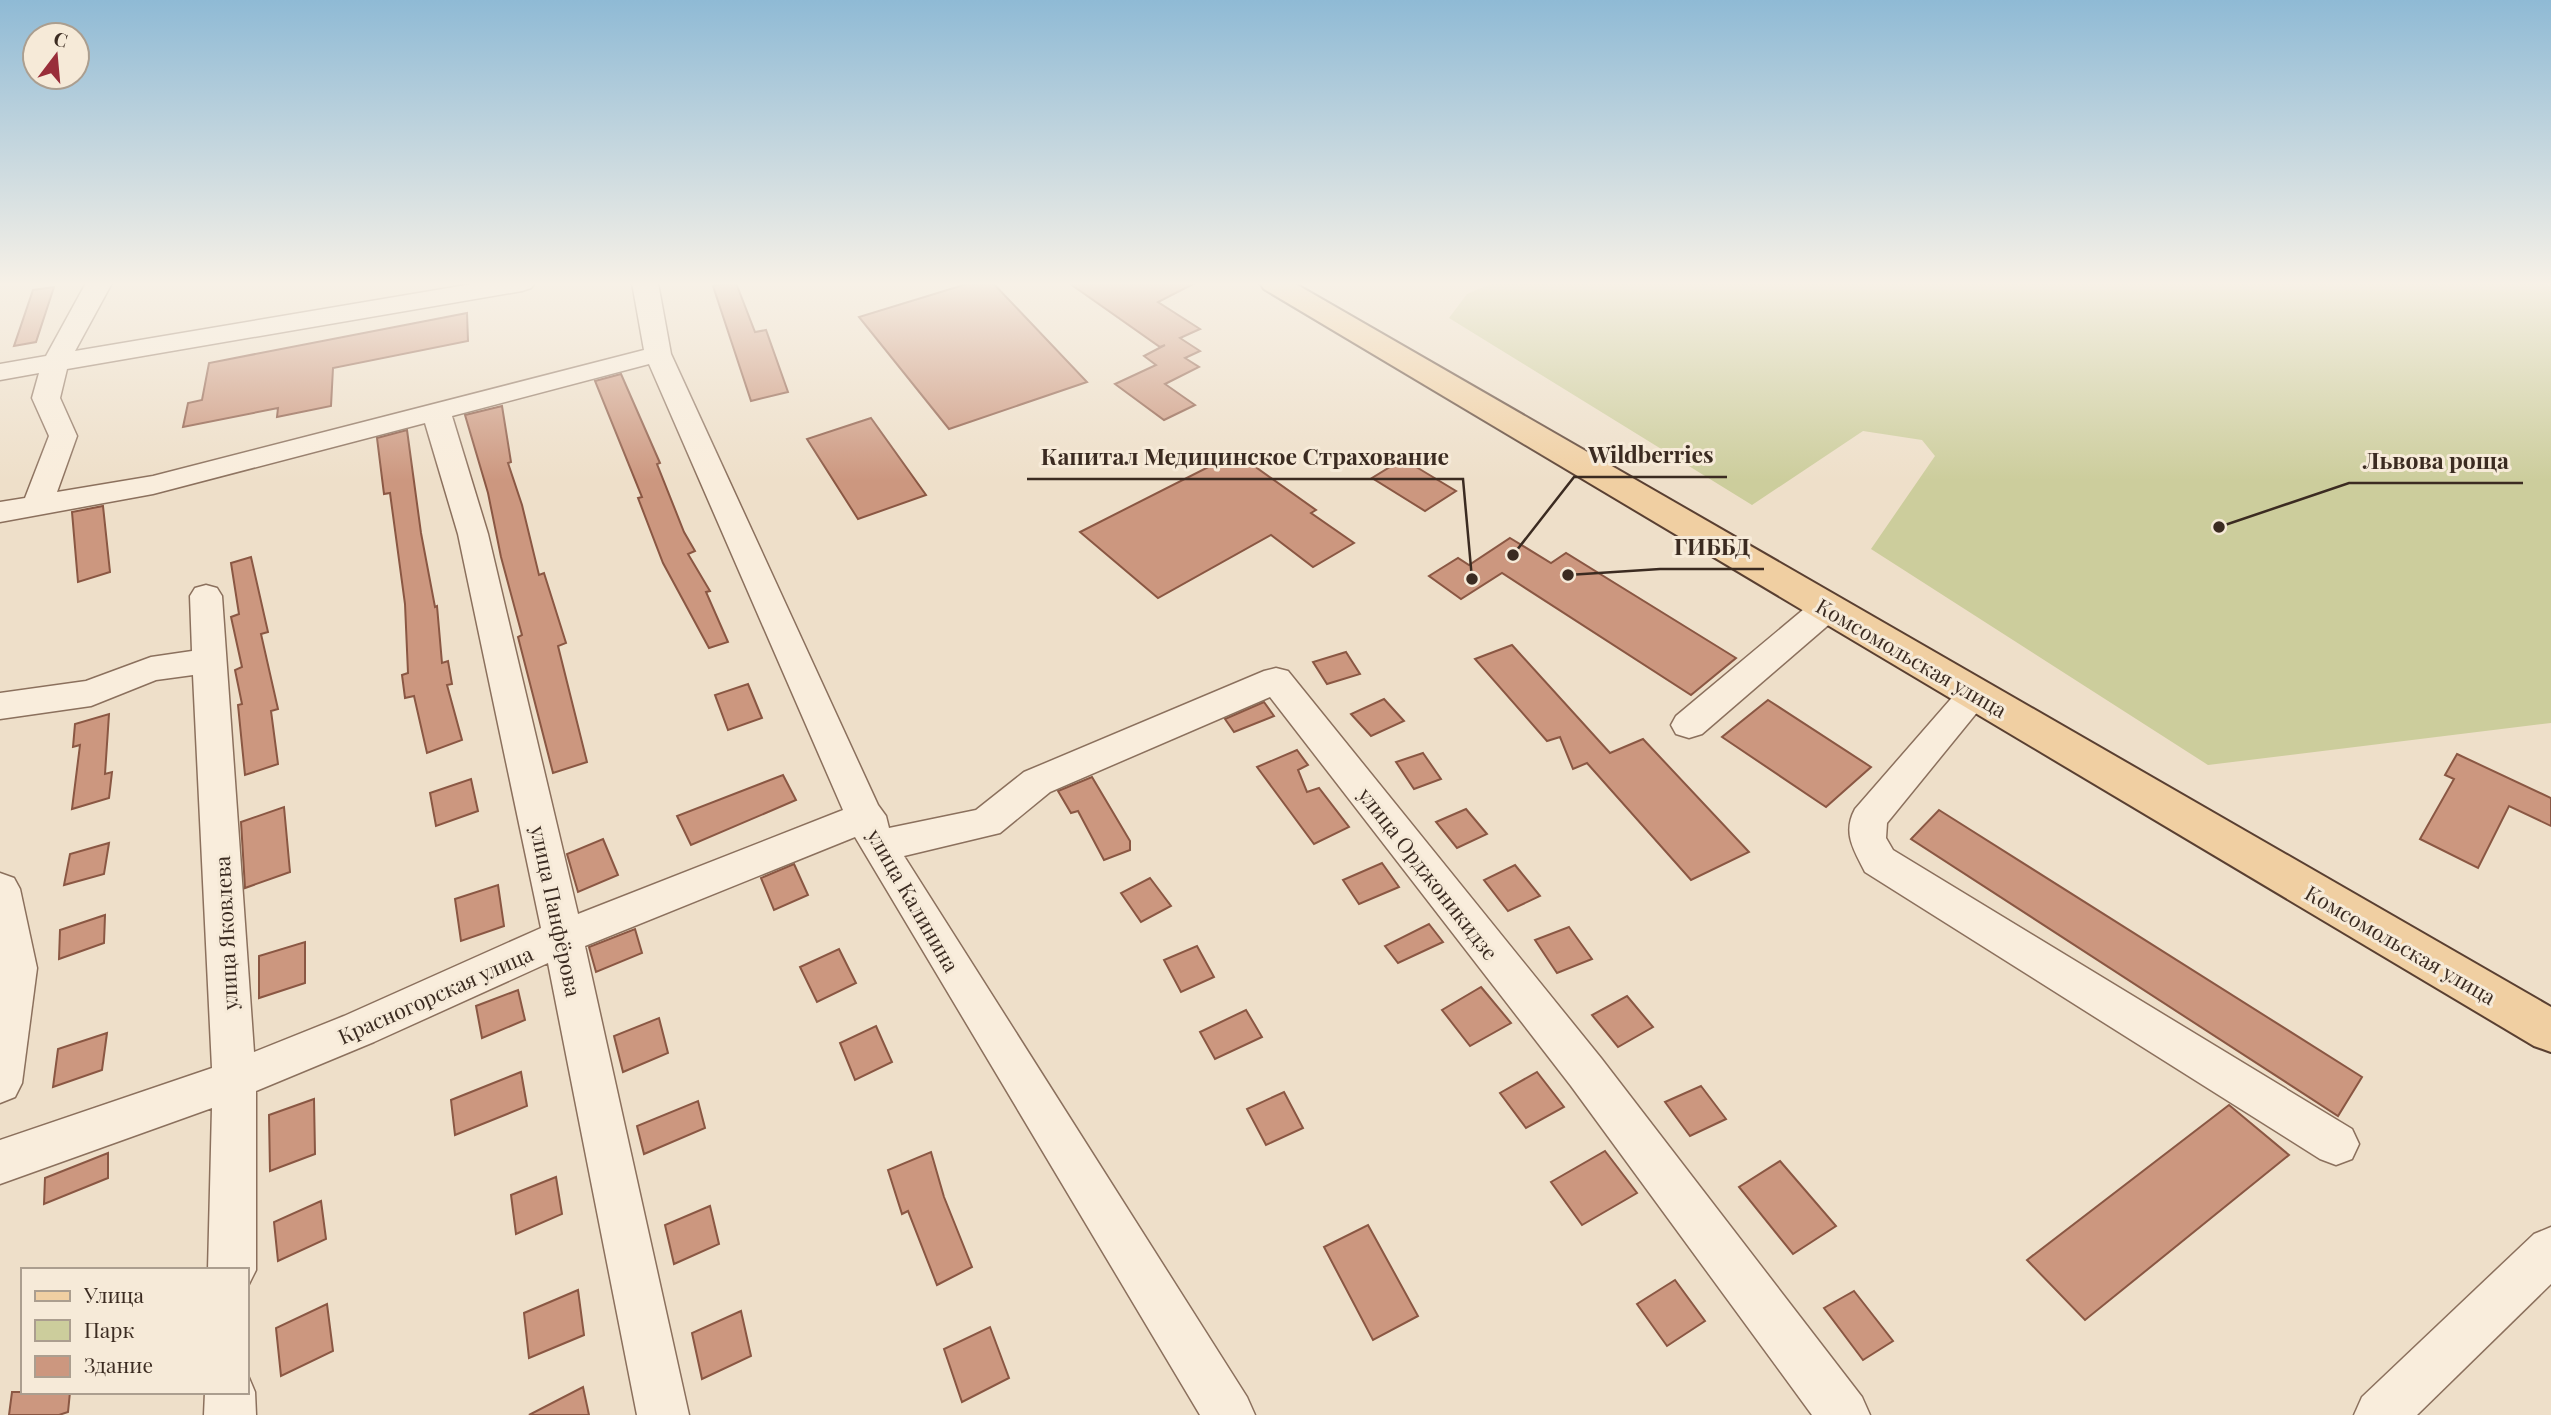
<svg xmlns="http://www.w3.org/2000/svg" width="2551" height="1415" viewBox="0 0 2551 1415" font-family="'Playfair Display',serif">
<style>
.green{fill:#cccd9c}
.building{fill:#cc977f;stroke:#8a5743;stroke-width:2}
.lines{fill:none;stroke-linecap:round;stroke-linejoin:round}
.minor-casing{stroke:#8b705d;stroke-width:3}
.major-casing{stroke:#593f31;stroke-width:4}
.minor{fill:#f9eddc;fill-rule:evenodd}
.major{fill:#f0cfa2;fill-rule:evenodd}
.labels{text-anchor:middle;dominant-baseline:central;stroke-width:6;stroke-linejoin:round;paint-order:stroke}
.street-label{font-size:21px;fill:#3b2b21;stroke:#f6ead8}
.leader{fill:none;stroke:#3b2b21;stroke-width:2.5}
.callout-dot{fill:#3b2b21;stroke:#f6ead8;stroke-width:2.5}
.callout-label{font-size:23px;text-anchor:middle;font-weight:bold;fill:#3b2b21;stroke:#f6ead8;stroke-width:6;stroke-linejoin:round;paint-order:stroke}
</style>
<rect width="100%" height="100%" fill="#eedfc9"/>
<polygon class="green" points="1493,283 2551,283 2551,723 2208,765 1871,549 1935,456 1922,440 1863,431 1752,505 1449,318 1467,294"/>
<g class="building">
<polygon points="727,283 736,283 755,332 766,330 788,392 751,401 713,286"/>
<polygon points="970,283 993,283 1087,382 949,429 859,317"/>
<polygon points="1069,283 1195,283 1158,302 1200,329 1180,338 1200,351 1185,358 1199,367 1165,384 1195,405 1164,420 1115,384 1156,365 1144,356 1165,345 1160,347"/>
<polygon points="54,287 36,342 14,346 33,290"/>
<polygon points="467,313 468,341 333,368 331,406 277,417 278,408 183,427 188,403 202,400 209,363"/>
<polygon points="621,374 660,463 657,464 684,532 695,551 688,554 710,591 706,592 728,642 709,648 663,563 638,498 642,497 595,381"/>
<polygon points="502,406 511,462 508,463 522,505 539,575 544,573 566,643 558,646 587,762 553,773 518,637 522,635 501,557 488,493 465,415"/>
<polygon points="871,418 926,495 858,519 807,439"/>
<polygon points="407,430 421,533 435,607 437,606 442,663 448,661 452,684 447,685 462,740 427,753 414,696 405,698 402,675 408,673 405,604 390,493 384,494 377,438"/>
<polygon points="1236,453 1316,510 1311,513 1354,543 1313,567 1271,535 1158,598 1080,532"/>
<polygon points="1403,459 1456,491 1425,511 1372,478"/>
<polygon points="103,506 110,572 78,582 72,512"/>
<polygon points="1510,538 1551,563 1566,553 1736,658 1691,695 1502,573 1461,599 1429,576 1458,558 1469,565"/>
<polygon points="251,557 268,632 261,634 278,709 271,711 278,764 245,775 238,705 242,704 235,670 242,667 231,617 239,614 231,563"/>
<polygon points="1512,645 1610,753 1643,739 1749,852 1691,880 1587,763 1573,769 1560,737 1547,741 1475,659"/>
<polygon points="1346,652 1360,674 1327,684 1313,662"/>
<polygon points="748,684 762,718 728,730 715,695"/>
<polygon points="1384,699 1404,721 1371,736 1351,714"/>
<polygon points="1768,700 1871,767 1826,807 1722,737"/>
<polygon points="1264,702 1274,716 1234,732 1225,719"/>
<polygon points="109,714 105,774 112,772 109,798 72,809 80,745 73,747 75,724"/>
<polygon points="1297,750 1308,765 1298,770 1307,792 1319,788 1349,827 1314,844 1257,767"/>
<polygon points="1423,753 1441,779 1414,789 1396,762"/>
<polygon points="2457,754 2551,798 2551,826 2509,806 2478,868 2420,839 2454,779 2445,775"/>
<polygon points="783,775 796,800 691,845 677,816"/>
<polygon points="1092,777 1130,841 1130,850 1104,860 1078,811 1071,813 1058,791"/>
<polygon points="471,779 478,811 436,826 430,793"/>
<polygon points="284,807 290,872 245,888 241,822"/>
<polygon points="1466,809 1487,834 1457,848 1436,822"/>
<polygon points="1939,810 2362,1077 2338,1116 1911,839"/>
<polygon points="603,839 618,875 578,892 567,854"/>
<polygon points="109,843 104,874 64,885 70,854"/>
<polygon points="1382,863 1399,887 1359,904 1343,880"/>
<polygon points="794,864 808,895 774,910 761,878"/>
<polygon points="1515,865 1540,896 1508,911 1484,880"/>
<polygon points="1150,878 1171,906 1141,922 1121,893"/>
<polygon points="498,885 504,926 461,941 455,899"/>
<polygon points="105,915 104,943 59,959 60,930"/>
<polygon points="1429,924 1443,942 1398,963 1385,946"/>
<polygon points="1569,927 1592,959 1557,973 1535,940"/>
<polygon points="635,929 642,953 596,972 589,947"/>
<polygon points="305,942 305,983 259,998 259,956"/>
<polygon points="1197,946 1214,977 1181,992 1164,960"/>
<polygon points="839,949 856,983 817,1002 800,967"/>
<polygon points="1481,987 1511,1023 1470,1046 1442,1010"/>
<polygon points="518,990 525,1020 482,1038 476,1006"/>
<polygon points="1627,996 1653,1027 1618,1047 1592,1015"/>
<polygon points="1246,1010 1262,1037 1215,1059 1200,1032"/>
<polygon points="659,1018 668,1053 623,1072 614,1036"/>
<polygon points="876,1026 892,1062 855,1080 840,1043"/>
<polygon points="107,1033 102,1070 53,1087 58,1049"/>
<polygon points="521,1072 527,1106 455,1135 451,1100"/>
<polygon points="1537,1072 1564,1107 1526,1128 1500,1093"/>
<polygon points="1701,1086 1726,1119 1690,1136 1665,1102"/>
<polygon points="1284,1092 1303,1128 1266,1145 1247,1109"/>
<polygon points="314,1099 315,1154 270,1171 269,1115"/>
<polygon points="698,1101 705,1128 644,1154 637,1126"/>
<polygon points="2229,1105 2289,1155 2085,1320 2027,1260"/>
<polygon points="1605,1151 1637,1193 1582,1225 1551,1182"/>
<polygon points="931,1152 944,1197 972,1267 937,1285 908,1211 902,1214 888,1170"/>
<polygon points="108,1153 108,1178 44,1204 45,1178"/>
<polygon points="1780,1161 1836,1226 1793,1254 1739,1187"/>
<polygon points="556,1177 562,1214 516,1234 511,1195"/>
<polygon points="321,1201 326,1239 278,1261 274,1222"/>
<polygon points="710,1206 719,1244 674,1264 665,1225"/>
<polygon points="1368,1225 1418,1316 1373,1340 1324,1247"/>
<polygon points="1675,1280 1705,1321 1667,1346 1637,1304"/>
<polygon points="578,1290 584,1335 529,1358 524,1313"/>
<polygon points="1854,1291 1893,1341 1863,1360 1824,1308"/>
<polygon points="327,1304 333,1351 281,1376 276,1328"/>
<polygon points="741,1311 751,1356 702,1379 692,1333"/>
<polygon points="990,1327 1009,1378 962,1402 944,1349"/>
<polygon points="583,1387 589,1415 529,1415"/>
<polygon points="12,1392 70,1392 68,1412 59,1415 9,1415"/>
</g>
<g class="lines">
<defs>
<g id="minor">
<path d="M 86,283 L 112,283 L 75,351 L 478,283 L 535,283 L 531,288 L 522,291 L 67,369 L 60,398 L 77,436 L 57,492 L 153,476 L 644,350 L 632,283 L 658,283 L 671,354 L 878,805 L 886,816 L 889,828 L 976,810 L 1024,772 L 1264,671 L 1276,668 L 1288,671 L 1601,1058 L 1862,1397 L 1870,1415 L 1812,1415 L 1571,1086 L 1270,697 L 1050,792 L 1000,833 L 904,856 L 1247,1397 L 1255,1415 L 1200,1415 L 855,837 L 585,946 L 689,1415 L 637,1415 L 548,963 L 374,1042 L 256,1091 L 256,1270 L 247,1288 L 247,1270 L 208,1270 L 212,1108 L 0,1184 L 0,1140 L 212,1068 L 193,675 L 156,680 L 91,706 L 0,719 L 0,693 L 86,681 L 151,657 L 192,651 L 190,596 L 195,588 L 206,585 L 217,588 L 222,596 L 254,1052 L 344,1016 L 541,928 L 458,534 L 425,423 L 153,494 L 0,522 L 0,502 L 25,498 L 49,436 L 32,398 L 39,373 L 0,380 L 0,364 L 46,356 ZM 649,364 L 843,810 L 578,914 L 488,534 L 452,416 Z"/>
<polygon points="1828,596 1840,599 1844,607 1840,615 1702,734 1689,738 1676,734 1671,725 1676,716 1816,599"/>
<path d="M 1975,681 L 1987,685 L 1992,694 L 1887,823 L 1886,838 L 1893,850 L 2352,1129 L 2359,1144 L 2352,1159 L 2336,1165 L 2320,1159 L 1865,872 C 1854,850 1842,833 1855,809 L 1963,685 Z"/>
<polygon points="0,873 14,878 20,889 37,968 22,1083 15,1097 0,1103"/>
<polygon points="2551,1227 2551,1284 2417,1415 2354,1415 2362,1397 2534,1234"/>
<polygon points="247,1373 255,1392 256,1415 204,1415 205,1392 247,1392"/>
</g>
<polygon id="major" points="1260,283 1294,283 2551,1007 2551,1052 2534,1046 1264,289"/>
</defs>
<use href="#minor" class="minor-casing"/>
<use href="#major" class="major-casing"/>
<use href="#minor" class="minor"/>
<use href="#major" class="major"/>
</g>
<linearGradient id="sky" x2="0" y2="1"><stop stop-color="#8fbad5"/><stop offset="0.59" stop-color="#f7f1e7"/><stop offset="1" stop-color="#f7f1e7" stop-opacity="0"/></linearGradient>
<rect width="2551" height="481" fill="url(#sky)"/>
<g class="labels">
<g class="street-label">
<text transform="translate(1912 657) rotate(30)">Комсомольская улица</text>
<text transform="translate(1429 873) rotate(52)">улица Орджоникидзе</text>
<text transform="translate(914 900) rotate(60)">улица Калинина</text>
<text transform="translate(557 911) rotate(78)">улица Панфёрова</text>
<text transform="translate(225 933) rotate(-93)">улица Яковлева</text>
<text transform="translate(2401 944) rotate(30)">Комсомольская улица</text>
<text transform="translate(435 994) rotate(-24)">Красногорская улица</text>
</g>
</g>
<path class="leader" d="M1513 555L1574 477H1727M1472 579L1463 479H1027M2219 527L2349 483H2523M1568 575L1660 569H1764"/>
<g class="callout-dot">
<circle cx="1513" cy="555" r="7"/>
<circle cx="1472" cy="579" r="7"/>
<circle cx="2219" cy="527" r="7"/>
<circle cx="1568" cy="575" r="7"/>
</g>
<g class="callout-label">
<text x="1651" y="463">Wildberries</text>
<text x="1245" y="465">Капитал Медицинское Страхование</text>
<text x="2436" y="469">Львова роща</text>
<text x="1712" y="555">ГИББД</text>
</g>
<rect x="21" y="1268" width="228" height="126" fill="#f6ead8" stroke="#ab9e8f" stroke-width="2"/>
<rect x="35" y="1291" width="35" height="10" fill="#f0cfa2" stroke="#ab9e8f" stroke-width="2"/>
<text x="84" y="1303" font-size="21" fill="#3b2b21">Улица</text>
<rect x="35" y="1320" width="35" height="21" fill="#cccd9c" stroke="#ab9e8f" stroke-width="2"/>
<text x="84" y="1338" font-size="21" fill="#3b2b21">Парк</text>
<rect x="35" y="1356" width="35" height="21" fill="#cc977f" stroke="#ab9e8f" stroke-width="2"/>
<text x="84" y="1373" font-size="21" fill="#3b2b21">Здание</text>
<g transform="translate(56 56) rotate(16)"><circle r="33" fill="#f6ead8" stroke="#ab9e8f" stroke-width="2"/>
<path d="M0-5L12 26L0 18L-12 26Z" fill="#992e3a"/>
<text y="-10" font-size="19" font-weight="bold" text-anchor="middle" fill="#3b2b21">С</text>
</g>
</svg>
